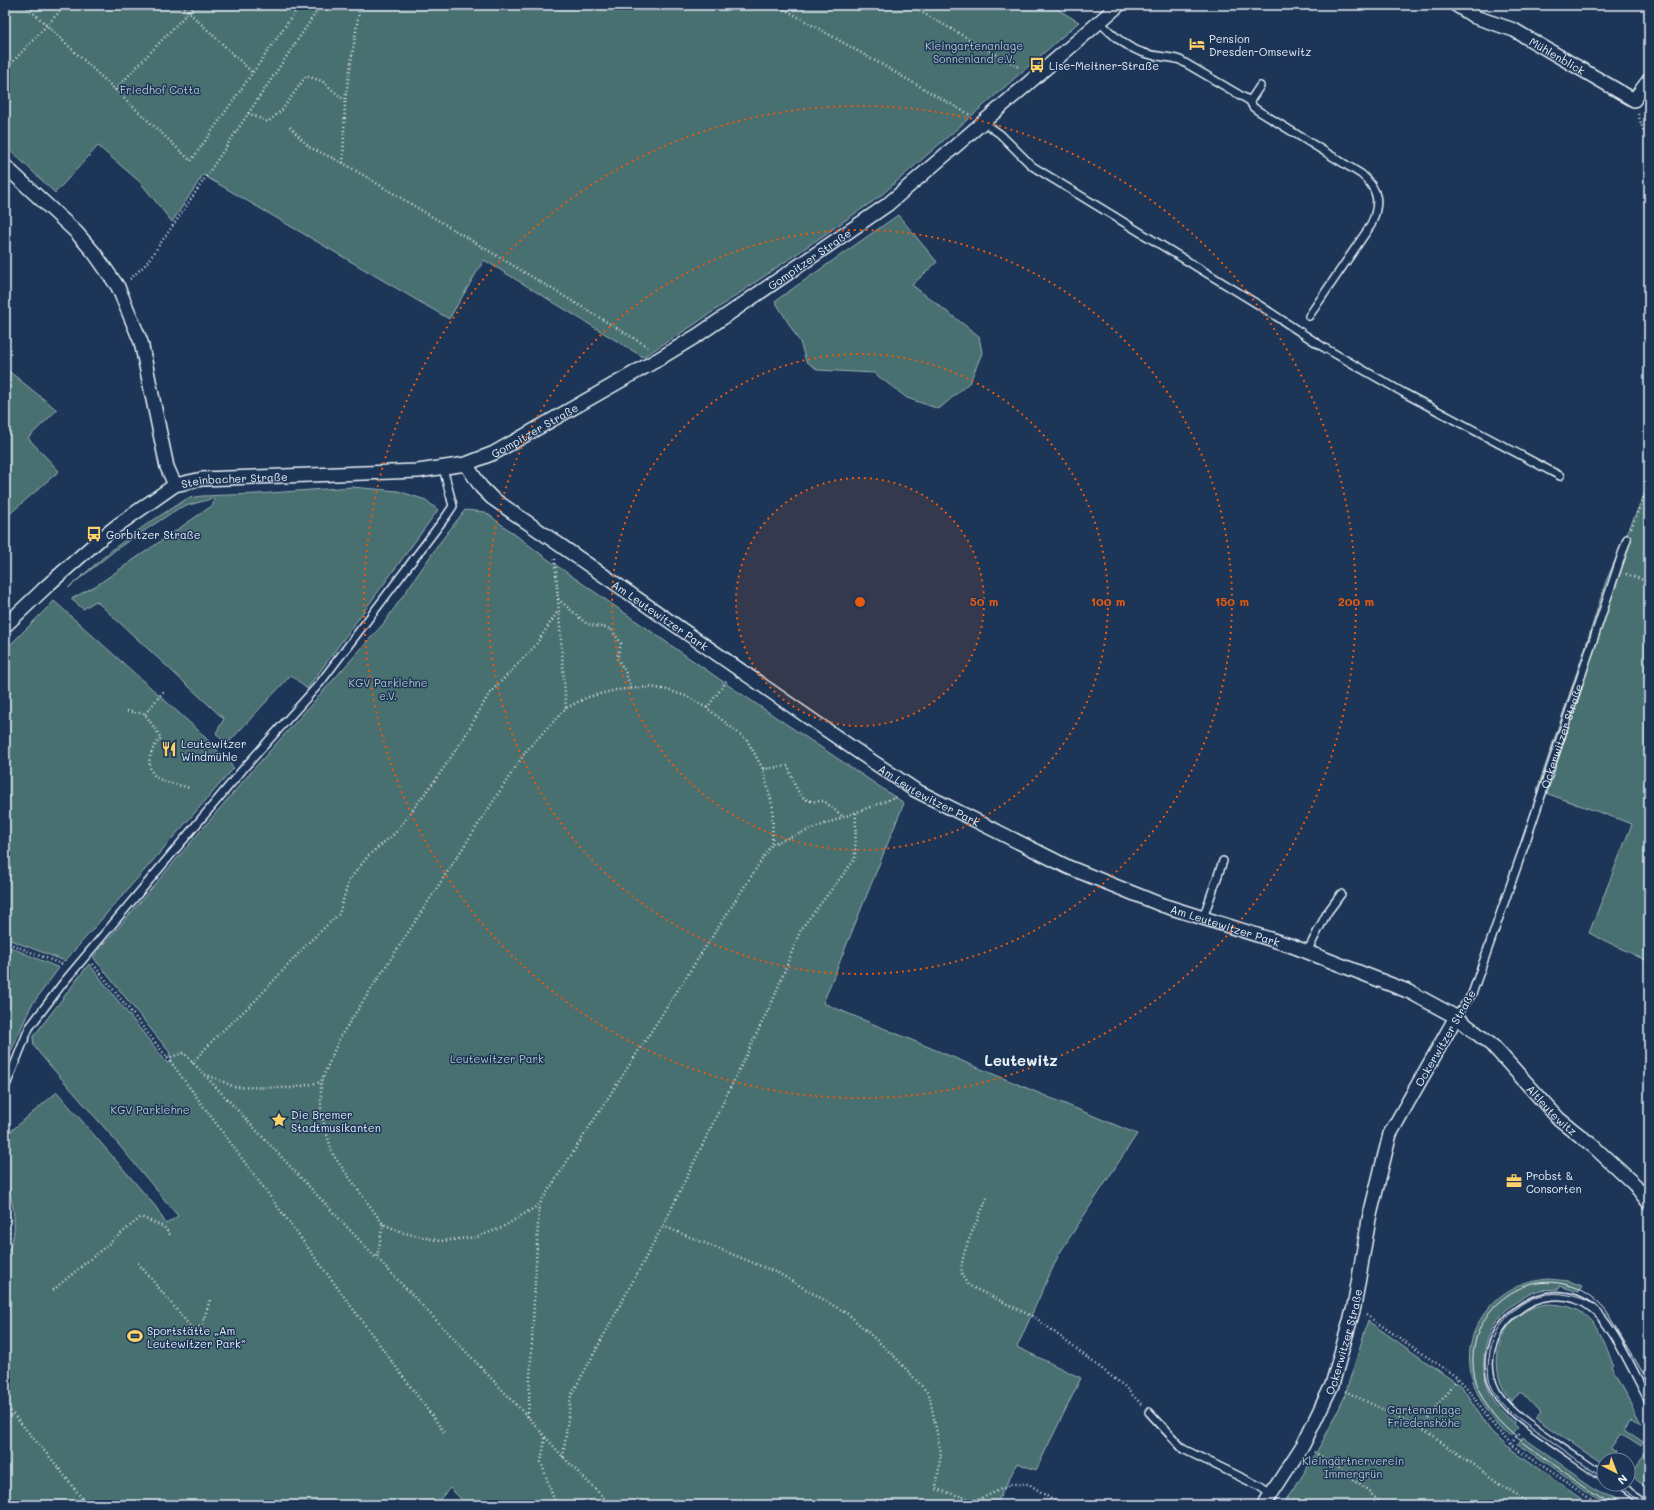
<svg xmlns="http://www.w3.org/2000/svg" width="1654" height="1510" viewBox="0 0 1654 1510" font-family="Mali,sans-serif">
<style>
.green{fill:#4a6f71;stroke:#99b0b4}
.lines{fill:none;stroke-linecap:round;stroke-linejoin:round}
.lane-casing{stroke:#e8f1f8;stroke-width:10}
.street-casing{stroke:#e8f1f8;stroke-width:16}
.path{stroke:#e8f1f8;stroke-width:2.5;stroke-dasharray:1 3;stroke-linecap:butt}
.lane{stroke:#1d3557;stroke-width:7}
.street{stroke:#1d3557;stroke-width:13}
.tram{stroke:#e8f1f8;stroke-width:1}
.ring{fill:none;stroke:#e8590c;stroke-width:2;stroke-dasharray:2 4}
.labels{text-anchor:middle;dominant-baseline:central;stroke-width:3;stroke-linejoin:round;paint-order:stroke}
.poi-label{font-size:11px;fill:#e8f1f8;stroke:#1d3557;text-anchor:start}
.park-label{font-size:11px;fill:#b1c4c9;stroke:#1d3557}
.street-label{font-size:11px;fill:#e8f1f8;stroke:#1d3557}
.district-label{font-size:15px;font-weight:bold;fill:#e8f1f8;stroke:#1d3557}
.centre{fill:#e8590c;stroke:#1d3557;stroke-width:2}
.ring-label{font-size:12px;text-anchor:middle;font-weight:bold;fill:#e8590c;stroke:#1d3557;stroke-width:3;stroke-linejoin:round;paint-order:stroke}
</style>
<rect width="100%" height="100%" fill="#1d3557"/>
<filter id="ink" filterUnits="userSpaceOnUse"><feTurbulence type="fractalNoise" baseFrequency=".025" numOctaves="2"/><feDisplacementMap in="SourceGraphic" scale="8" xChannelSelector="R" yChannelSelector="G"/><feConvolveMatrix kernelMatrix="1 2 1 2 8 2 1 2 1" color-interpolation-filters="sRGB"/></filter>
<g filter="url(#ink)">
<g class="green">
<polygon points="5,5 1050,5 1079,22 879,197 692,326 643,357 484,260 449,319 203,175 172,222 140,182 98,146 55,193 5,145"/>
<polygon points="898,215 937,262 912,285 979,336 982,353 970,382 939,409 907,398 874,373 818,370 806,361 800,342 775,301"/>
<polygon points="5,368 57,410 28,438 59,471 5,518"/>
<polygon points="1649,484 1649,962 1589,933 1632,824 1537,790 1586,645 1606,581"/>
<polygon points="352,487 398,491 426,500 438,510 307,689 291,675 228,743 220,738 216,733 224,719 96,601 83,609 71,599 97,585 213,505 214,498 179,508 118,548 68,588 113,549 147,524 188,498 202,496 256,494"/>
<path d="M 465,510 L 485,512 L 546,558 L 725,683 L 904,803 L 823,1003 L 1137,1134 L 1059,1254 L 1017,1347 L 1081,1378 L 1036,1470 L 1017,1463 L 996,1505 L 467,1505 L 450,1488 L 435,1505 L 5,1505 L 5,1256 C 24,1230 8,1192 5,1164 C 4,1155 5,1145 5,1136 L 57,1092 L 156,1207 L 166,1224 L 178,1216 L 109,1133 L 40,1054 L 34,1046 L 33,1037 L 89,964 L 167,1063 L 172,1060 L 169,1055 L 170,1053 L 93,957 L 250,773 L 384,623 L 441,541 Z"/>
<polygon points="54,601 199,731 234,768 65,961 5,938 5,650"/>
<polygon points="5,945 59,968 31,1006 5,1065"/>
<path d="M 1548,1279 L 1569,1281 L 1582,1286 L 1578,1292 L 1560,1286 L 1559,1289 C 1553,1290 1547,1289 1541,1290 C 1535,1291 1527,1295 1521,1299 C 1490,1317 1476,1353 1488,1388 C 1493,1402 1503,1412 1514,1422 L 1513,1424 L 1517,1428 L 1510,1437 C 1475,1406 1453,1354 1485,1313 C 1494,1300 1506,1290 1521,1285 C 1529,1282 1539,1280 1548,1279 Z"/>
<path d="M 1547,1304 C 1592,1305 1599,1327 1613,1365 L 1611,1367 L 1641,1424 L 1631,1419 L 1624,1429 L 1643,1442 L 1641,1446 L 1621,1433 L 1610,1449 L 1615,1452 L 1613,1455 L 1621,1460 L 1604,1460 L 1604,1465 L 1535,1418 L 1540,1412 L 1521,1392 L 1511,1401 C 1487,1372 1495,1326 1529,1309 C 1535,1307 1541,1305 1547,1304 Z"/>
<path d="M 1368,1321 L 1462,1387 L 1490,1430 L 1506,1446 L 1590,1505 L 1282,1505 C 1307,1472 1327,1435 1344,1398 Z"/>
<polygon points="1523,1437 1531,1443 1621,1505 1608,1505 1526,1449 1518,1445"/>
<polygon points="1649,1447 1649,1489 1628,1474"/>
</g>
<g class="lines">
<defs>
<g id="lane">
<path d="M 1099,21 C 1114,37 1130,51 1152,55 C 1161,57 1171,57 1180,60 L 1250,101 L 1260,86"/>
<path d="M 1250,101 L 1253,107 L 1257,110 L 1361,174 C 1380,190 1380,204 1371,225 L 1309,316"/>
<polyline points="983,122 1000,134 1032,166 1259,305 1323,347 1404,393 1560,476"/>
<polyline points="1203,918 1223,861"/>
<polyline points="1307,952 1327,913 1341,894"/>
<path id="s1" d="M 1456,1017 L 1472,994 L 1527,838 L 1627,539"/>
<polyline points="5,1088 29,1028 63,983 244,768 320,683 447,515 453,506 443,468"/>
<polyline points="1149,1412 1183,1449 1259,1486 1272,1495"/>
<path d="M 1604,1477 C 1587,1465 1569,1453 1552,1441 C 1532,1426 1509,1413 1496,1391 C 1466,1334 1542,1267 1593,1309 C 1613,1325 1636,1377 1649,1401"/>
<polyline points="1614,1484 1645,1505"/>
</g>
<g id="street">
<path id="s2" d="M 1456,5 L 1475,17 L 1514,30 L 1634,100 L 1649,80"/>
<polyline points="5,166 76,232 95,254 118,287 141,342 167,467 175,485"/>
<path id="s3" d="M 466,464 L 481,487 L 492,498 L 854,749 L 915,790 L 1068,867 L 1162,905 L 1292,946 L 1410,992 L 1456,1017 L 1494,1047 L 1559,1119 L 1593,1146 L 1635,1185 L 1649,1203"/>
<path id="s4" d="M 5,626 L 48,585 L 99,540 L 118,525 L 175,485 L 202,479 L 418,471 L 466,464 L 494,453 L 657,360 L 698,335 L 887,205 L 1119,5"/>
<path id="s5" d="M 1264,1505 L 1303,1445 L 1332,1385 L 1354,1307 L 1369,1219 L 1390,1134 L 1456,1017"/>
</g>
</defs>
<use href="#lane" class="lane-casing"/>
<use href="#street" class="street-casing"/>
<g class="path">
<polyline points="25,5 191,161 300,5"/>
<polyline points="181,5 253,73"/>
<polyline points="777,5 970,115"/>
<polyline points="909,5 1020,68"/>
<polyline points="5,70 66,5"/>
<polyline points="115,90 195,5"/>
<polyline points="248,113 268,122 282,110 306,76 322,81 344,100"/>
<polyline points="1638,114 1649,148"/>
<polyline points="290,127 309,147 343,163 650,348"/>
<polyline points="343,163 345,101 360,5"/>
<polyline points="130,279 146,264 183,211 321,5"/>
<polyline points="1631,528 1649,484"/>
<polyline points="555,559 566,708"/>
<polyline points="1626,574 1649,582"/>
<polyline points="558,599 587,624 611,629 621,643 617,658 625,671 631,689"/>
<polygon points="650,687 668,690 688,697 707,708 747,740 763,769 773,808 772,844 539,1205 501,1228 477,1237 441,1241 404,1233 383,1224 333,1155 321,1114 321,1082 340,1037 526,751 566,708 588,697 616,690"/>
<polyline points="707,708 728,679"/>
<path d="M 127,711 L 145,714 L 161,738 C 152,748 144,762 154,775 C 159,782 181,785 190,788"/>
<polyline points="145,714 164,691"/>
<path d="M 763,769 L 788,766 C 792,777 797,799 811,801 C 815,802 820,801 824,801 L 843,817"/>
<polyline points="772,844 899,796"/>
<polyline points="5,942 64,965"/>
<polyline points="93,964 170,1061 444,1432"/>
<polyline points="167,1058 184,1053 376,1258"/>
<polyline points="192,1063 216,1037 256,1000 308,943 339,914 349,880 369,855 395,833 439,775 465,736 489,694 535,646 558,611"/>
<polyline points="205,1074 235,1087 293,1088 321,1082"/>
<path d="M 5,1184 C 7,1204 14,1228 5,1246"/>
<path d="M 987,1198 C 980,1216 958,1256 962,1274 C 963,1278 966,1281 968,1285 L 1036,1318 L 1124,1386 L 1142,1405"/>
<polyline points="383,1224 377,1258 528,1417 563,1457 611,1505"/>
<polyline points="663,1226 778,1273 848,1314 895,1357 929,1394 941,1453 936,1489 976,1501 1012,1484 1029,1484 1060,1505"/>
<polyline points="138,1263 195,1332 202,1324 210,1300"/>
<polyline points="53,1290 141,1217 164,1227 171,1236"/>
<polyline points="1366,1315 1458,1378 1468,1389 1489,1420 1511,1445 1601,1505"/>
<polyline points="1345,1391 1421,1428 1530,1505"/>
<polyline points="5,1405 53,1461 87,1505"/>
<polyline points="528,1417 539,1205"/>
<polyline points="1421,1428 1458,1378"/>
<polyline points="545,1438 541,1462 556,1505"/>
<polyline points="1511,1445 1520,1432"/>
<polyline points="1314,1452 1340,1468 1384,1505"/>
<polyline points="563,1457 571,1396 665,1222 773,1000 801,929 855,859 856,812"/>
<polyline points="1539,1505 1543,1500 1550,1505"/>
</g>
<use href="#lane" class="lane"/>
<use href="#street" class="street"/>
<g class="tram">
<path d="M 1594,1305 C 1588,1300 1578,1297 1569,1295 C 1529,1286 1493,1319 1489,1358 C 1487,1370 1488,1382 1495,1393 C 1507,1413 1528,1425 1547,1438 C 1566,1452 1585,1465 1604,1479"/>
<polyline points="1612,1484 1642,1505"/>
<path d="M 1613,1505 C 1591,1490 1570,1475 1548,1460 C 1528,1446 1508,1433 1493,1414 C 1427,1329 1539,1233 1606,1311 L 1649,1383"/>
</g>
</g>
</g>
<circle cx="860" cy="602" r="124" fill="#e8590c" fill-opacity=".12"/>
<g class="ring">
<circle cx="860" cy="602" r="124"/>
<circle cx="860" cy="602" r="248"/>
<circle cx="860" cy="602" r="372"/>
<circle cx="860" cy="602" r="496"/>
</g>
<defs>
<symbol id="hotel-bare" viewBox="-9 -9 18 18"><path d="M-6-4.5h1.5V1H6V5H4.5V3h-9V5H-6ZM-4 0a1.8 1.8 0 1 1 3.6 0ZM.5 0V-2.5h3Q6-2.5 6 0Z" fill="#ffd166" stroke="#1d3557" stroke-width="2.5" paint-order="stroke"/></symbol>
<symbol id="bus-bare" viewBox="-9 -9 18 18"><path d="M-5-6H5V4H4V6H2V4H-2V6H-4V4H-5ZM-3.5-4V0h7V-4ZM-3.5 1.2v1.5H-2V1.2ZM2 1.2v1.5H3.5V1.2Z" fill="#ffd166" stroke="#1d3557" stroke-width="2.5" paint-order="stroke"/></symbol>
<symbol id="restaurant-bare" viewBox="-9 -9 18 18"><path d="M-5-6h1v4h1v-4h1v4h1v-4h1v5L-1.5 .5V6h-2V.5L-5-1ZM5-6V6H3V1.5H1.5Q1.5-4 5-6Z" fill="#ffd166" stroke="#1d3557" stroke-width="2.5" paint-order="stroke"/></symbol>
<symbol id="sight-bare" viewBox="-9 -9 18 18"><path d="M0-6L1.8-2.2L6-1.7L2.9 1.2L3.7 5.4L0 3.3L-3.7 5.4L-2.9 1.2L-6-1.7L-1.8-2.2Z" fill="#ffd166" stroke="#1d3557" stroke-width="2.5" paint-order="stroke"/></symbol>
<symbol id="office-bare" viewBox="-9 -9 18 18"><path d="M-6-3h4V-5.5h4V-3h4V5H-6ZM-1-4.5V-3h2v-1.5ZM-6 0V1H6V0Z" fill="#ffd166" stroke="#1d3557" stroke-width="2.5" paint-order="stroke"/></symbol>
<symbol id="stadium-bare" viewBox="-9 -9 18 18"><path d="M0-5a6.5 5 0 1 0 0 10a6.5 5 0 1 0 0-10ZM-3.5-1.8h7v3.6h-7Z" fill="#ffd166" stroke="#1d3557" stroke-width="2.5" paint-order="stroke"/></symbol>
</defs>
<g fill-rule="evenodd">
<use href="#hotel-bare" x="1186" y="33" width="22" height="22"/>
<use href="#bus-bare" x="1026" y="54" width="22" height="22"/>
<use href="#bus-bare" x="83" y="523" width="22" height="22"/>
<use href="#restaurant-bare" x="158" y="738" width="22" height="22"/>
<use href="#sight-bare" x="268" y="1109" width="22" height="22"/>
<use href="#office-bare" x="1503" y="1170" width="22" height="22"/>
<use href="#stadium-bare" x="124" y="1325" width="22" height="22"/>
</g>
<g class="labels">
<g class="poi-label">
<text x="1209" y="38">Pension<tspan x="1209" dy="13">Dresden-Omsewitz</tspan></text>
<text x="1049" y="65">Lise-Meitner-Straße</text>
<text x="106" y="534">Gorbitzer Straße</text>
<text x="181" y="743">Leutewitzer<tspan x="181" dy="13">Windmühle</tspan></text>
<text x="291" y="1114">Die Bremer<tspan x="291" dy="13">Stadtmusikanten</tspan></text>
<text x="1526" y="1175">Probst &amp;<tspan x="1526" dy="13">Consorten</tspan></text>
<text x="147" y="1330">Sportstätte „Am<tspan x="147" dy="13">Leutewitzer Park“</tspan></text>
</g>
<g class="park-label">
<text x="974" y="45">Kleingartenanlage<tspan x="974" dy="13">Sonnenland e.V.</tspan></text>
<text x="160" y="89">Friedhof Cotta</text>
<text x="388" y="682">KGV Parklehne<tspan x="388" dy="13">e.V.</tspan></text>
<text x="497" y="1058">Leutewitzer Park</text>
<text x="150" y="1109">KGV Parklehne</text>
<text x="1424" y="1409">Gartenanlage<tspan x="1424" dy="13">Friedenshöhe</tspan></text>
<text x="1353" y="1460">Kleingärtnerverein<tspan x="1353" dy="13">Immergrün</tspan></text>
</g>
<g class="street-label">
<text stroke="none"><textPath href="#s2" startOffset="114">Mühlenblick</textPath></text>
<text stroke="none"><textPath href="#s4" startOffset="914">Gompitzer Straße</textPath></text>
<text stroke="none"><textPath href="#s4" startOffset="590">Gompitzer Straße</textPath></text>
<text stroke="none"><textPath href="#s4" startOffset="281">Steinbacher Straße</textPath></text>
<text stroke="none"><textPath href="#s3" startOffset="248">Am Leutewitzer Park</textPath></text>
<text stroke="none"><textPath href="#s1" startOffset="301">Ockerwitzer Straße</textPath></text>
<text stroke="none"><textPath href="#s3" startOffset="572">Am Leutewitzer Park</textPath></text>
<text stroke="none"><textPath href="#s3" startOffset="896">Am Leutewitzer Park</textPath></text>
<text transform="translate(1445 1038) rotate(-60)">Ockerwitzer Straße</text>
<text stroke="none"><textPath href="#s3" startOffset="1279">Altleutewitz</textPath></text>
<text stroke="none"><textPath href="#s5" startOffset="183">Ockerwitzer Straße</textPath></text>
</g>
<g class="district-label">
<text x="1021" y="1060">Leutewitz</text>
</g>
</g>
<circle cx="860" cy="602" r="6" class="centre"/>
<g class="ring-label">
<text x="984" y="606">50 m</text>
<text x="1108" y="606">100 m</text>
<text x="1232" y="606">150 m</text>
<text x="1356" y="606">200 m</text>
</g>
<rect width="1654" height="1510" fill="none" stroke="#1d3557" stroke-width="20"/>
<rect x="10" y="10" width="1634" height="1490" fill="none" stroke="#e8f1f8" stroke-width="1.5" filter="url(#ink)"/>
<g transform="translate(1616 1472) rotate(138)"><circle r="19" fill="#1d3557" stroke="#6e8097"/>
<path d="M0-3L7 15L0 10L-7 15Z" fill="#ffd166"/>
<text y="-6" font-size="11" font-weight="bold" text-anchor="middle" fill="#e8f1f8">N</text>
</g>
</svg>
